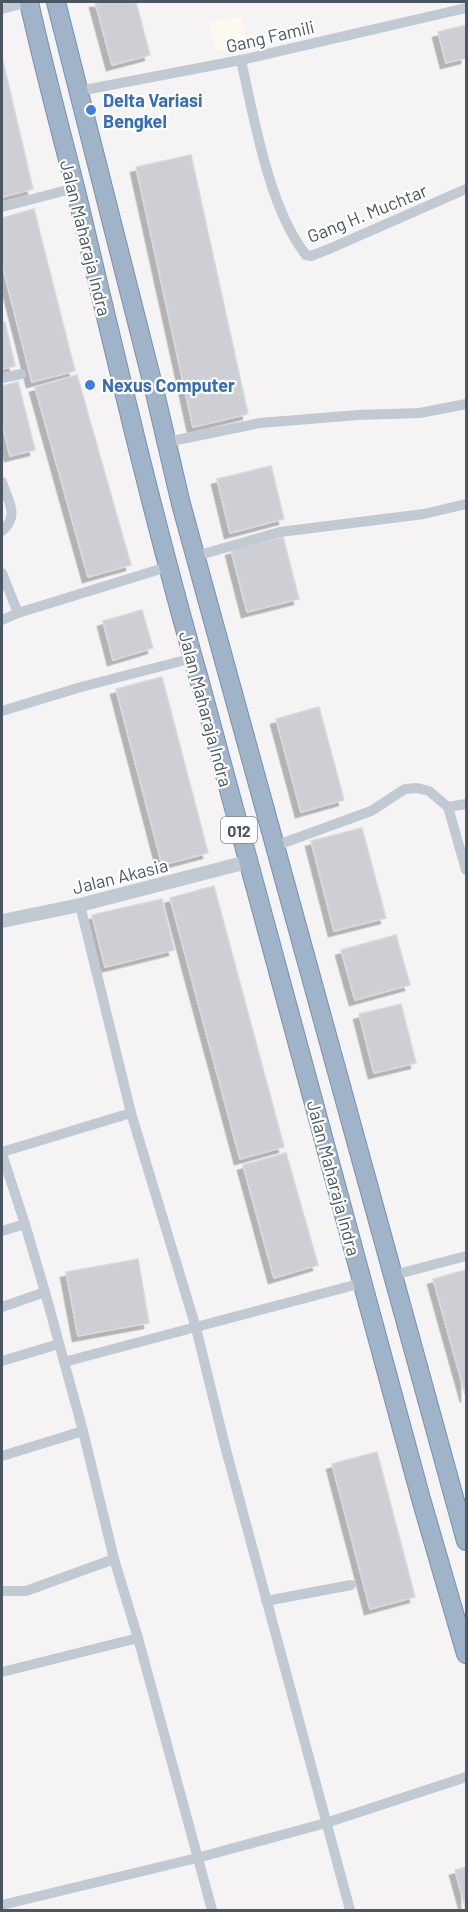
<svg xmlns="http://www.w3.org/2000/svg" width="468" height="1912" viewBox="0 0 468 1912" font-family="Barlow,sans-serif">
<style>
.commercial{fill:#fdf9ef}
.building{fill:#cdcfd5;stroke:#d7d9de;stroke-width:1.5;filter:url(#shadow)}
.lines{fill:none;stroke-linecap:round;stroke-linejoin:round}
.trunk-casing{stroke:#7690ad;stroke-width:20}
.minor{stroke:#c1cad2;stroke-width:10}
.tertiary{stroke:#c1cad2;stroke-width:14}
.trunk{stroke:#9fb4c9;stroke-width:18}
.shop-dot{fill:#3f7fe0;stroke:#fff;stroke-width:2}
.labels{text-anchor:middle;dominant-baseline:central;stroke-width:4.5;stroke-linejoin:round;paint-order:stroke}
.shield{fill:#fff;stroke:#808990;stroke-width:1.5}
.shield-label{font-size:16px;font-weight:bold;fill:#4a5661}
.street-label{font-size:18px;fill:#4a5661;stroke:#fff}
.shop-label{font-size:18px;font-weight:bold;fill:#366cbe;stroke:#fff;text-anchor:start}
</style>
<defs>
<filter id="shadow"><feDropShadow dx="-5.5" dy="5.5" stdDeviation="0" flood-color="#0004"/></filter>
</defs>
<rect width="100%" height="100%" fill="#f5f3f3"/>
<polygon class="commercial" points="242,17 247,45 215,51 209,22"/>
<g class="building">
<polygon points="95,2 136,2 150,55 112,65"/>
<polygon points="466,25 466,58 446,63 438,32"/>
<polygon points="2,57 33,189 2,197"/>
<polygon points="191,155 248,414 193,427 136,167"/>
<polygon points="34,209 75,371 32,382 2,264 2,218"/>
<polygon points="2,322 5,322 15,366 2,369"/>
<polygon points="77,375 131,565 88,577 35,387"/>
<polygon points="18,382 35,450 10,456 2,423 2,386"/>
<polygon points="271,466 284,519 230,533 217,479"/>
<polygon points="283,537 299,599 247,612 231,550"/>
<polygon points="142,610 153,648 113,660 103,621"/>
<polygon points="162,677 208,853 162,865 116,689"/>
<polygon points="319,707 344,800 301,812 276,719"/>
<polygon points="362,828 386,918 334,931 311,841"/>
<polygon points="214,886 284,1147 240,1159 170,898"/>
<polygon points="162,899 174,950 105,967 92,915"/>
<polygon points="396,935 410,985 355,1000 341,950"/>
<polygon points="401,1004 416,1063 374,1073 359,1014"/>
<polygon points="286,1153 318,1265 274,1278 243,1165"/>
<polygon points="138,1259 149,1323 78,1336 66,1272"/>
<polygon points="466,1270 466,1397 433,1279"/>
<polygon points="377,1452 415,1597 370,1609 332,1464"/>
<polygon points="466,1867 466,1910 455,1870"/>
</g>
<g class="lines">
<defs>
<g id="trunk">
<path d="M 29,2 C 43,65 60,128 76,191 C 115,354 153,518 199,679 L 421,1499 L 466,1654"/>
<polyline points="56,2 155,393 181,504 466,1541"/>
</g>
</defs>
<use href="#trunk" class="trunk-casing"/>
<g class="minor">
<polyline points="2,9 28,2"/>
<path d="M 241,60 C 254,118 269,209 306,255 L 311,256 L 329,249 L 466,189"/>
<polyline points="79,91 241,60 466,8"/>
<polyline points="2,207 75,188"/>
<polyline points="2,378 21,374"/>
<polyline points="167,442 260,423 358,415 420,413 466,404"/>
<path d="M 2,482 C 8,501 20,516 2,531"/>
<polyline points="196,556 280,532 424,514 466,504"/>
<polyline points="2,573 18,613"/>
<polyline points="2,620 18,613 167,567"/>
<polyline points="2,711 81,687 193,658"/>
<polyline points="448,807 466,804"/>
<polyline points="275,846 371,811 405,789 417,788 429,791 448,807 466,870"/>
<polyline points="80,905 131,1113 196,1328 225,1446 350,1910"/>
<polyline points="2,1152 131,1113"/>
<polyline points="2,1154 25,1224 45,1292 83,1431 114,1559 138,1638 212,1910"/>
<polyline points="2,1231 25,1224"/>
<polyline points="394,1275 466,1256"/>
<polyline points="2,1307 45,1292"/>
<polyline points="2,1361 59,1344"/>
<polyline points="64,1362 362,1283"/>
<polyline points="2,1456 83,1431"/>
<polyline points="2,1591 26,1591 114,1559"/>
<polyline points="266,1601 351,1585"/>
<polyline points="2,1672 138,1638"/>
<polyline points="2,1905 197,1858 326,1823 466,1777"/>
</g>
<polyline class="tertiary" points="2,921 80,905 247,862"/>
<use href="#trunk" class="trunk"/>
</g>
<g class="shop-dot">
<circle cx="91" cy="110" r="6"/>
<circle cx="90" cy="385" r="6"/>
</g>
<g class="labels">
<rect class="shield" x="221" y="817" width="36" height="26" rx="4.5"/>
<g class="shield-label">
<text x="239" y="830">012</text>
</g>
<g class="street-label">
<text transform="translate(270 36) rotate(-13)">Gang Famili</text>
<text transform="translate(367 213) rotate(-22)">Gang H. Muchtar</text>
<text transform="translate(86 238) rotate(76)">Jalan Maharaja Indra</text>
<text transform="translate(206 709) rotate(75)">Jalan Maharaja Indra</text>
<text transform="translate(120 876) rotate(-14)">Jalan Akasia</text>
<text transform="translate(334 1178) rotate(75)">Jalan Maharaja Indra</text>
</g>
<g class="shop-label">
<text x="103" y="100">Delta Variasi<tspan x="103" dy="21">Bengkel</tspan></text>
<text x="102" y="385">Nexus Computer</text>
</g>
</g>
<rect width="468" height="1912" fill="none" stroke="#4a5661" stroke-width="6"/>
</svg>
